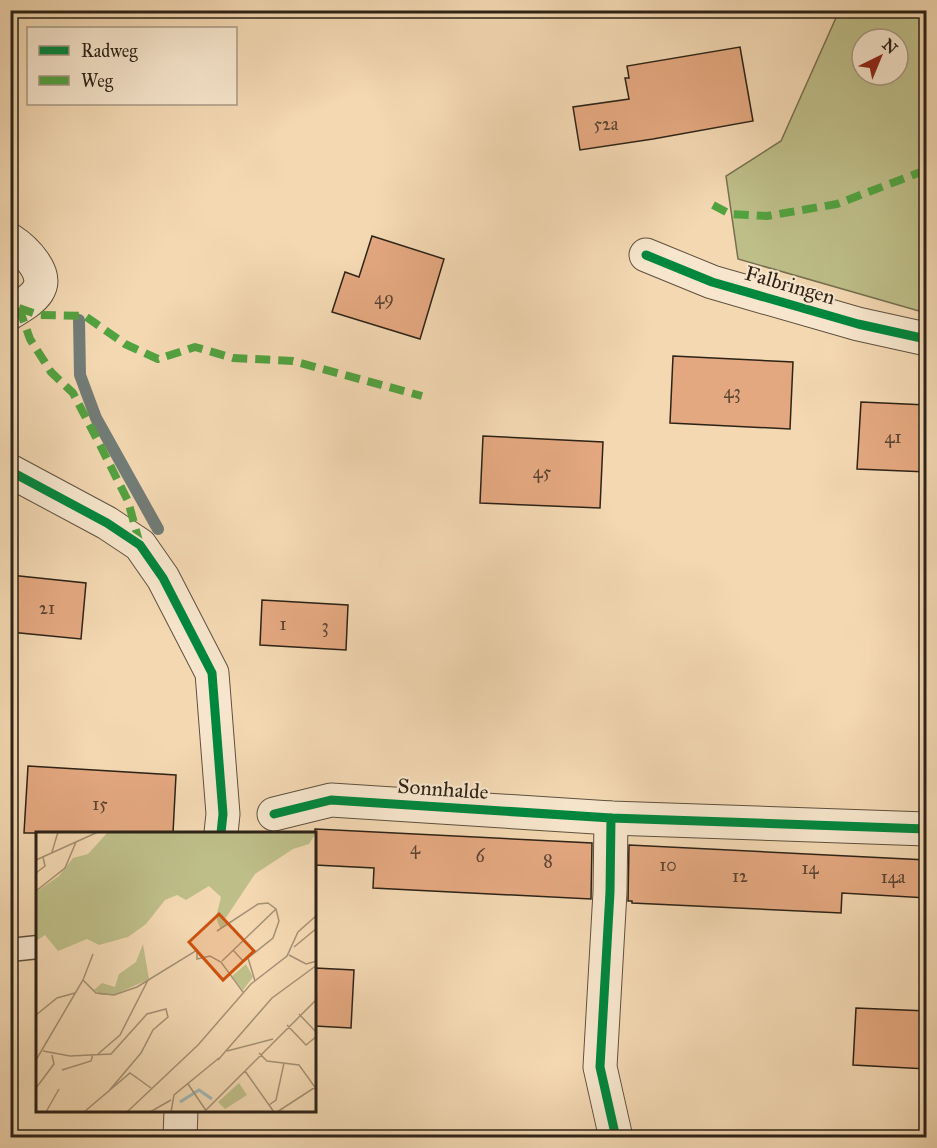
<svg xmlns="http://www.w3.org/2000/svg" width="937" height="1148" viewBox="0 0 937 1148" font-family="'IM FELL Great Primer',serif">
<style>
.green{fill:#bebe89;stroke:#767050;stroke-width:1.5;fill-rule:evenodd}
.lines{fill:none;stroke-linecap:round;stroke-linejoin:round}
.stream{stroke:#727c77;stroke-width:12}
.building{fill:#e4a880;stroke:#2d2317;stroke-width:1.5}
.lane-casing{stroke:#5e503e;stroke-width:25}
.street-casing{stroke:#5e503e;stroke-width:35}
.lane{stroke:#f7e6cd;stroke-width:22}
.street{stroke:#f7e6cd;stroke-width:33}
.quiet{stroke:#52a240;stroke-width:8;stroke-dasharray:15 8;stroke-linecap:butt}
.cycleway-casing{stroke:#f7e6cd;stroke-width:13}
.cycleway{stroke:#00873e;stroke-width:9}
.labels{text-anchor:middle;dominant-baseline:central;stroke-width:4.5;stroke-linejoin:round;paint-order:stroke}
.number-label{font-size:18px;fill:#5b4431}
.street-label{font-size:21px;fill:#2d2317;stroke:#f7e6cd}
.inset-river{fill:none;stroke:#a0b7b7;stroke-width:3}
.inset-road{fill:none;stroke:#a49074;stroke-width:1.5}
.view{fill:#cc510e;fill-opacity:0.15;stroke:#cc510e;stroke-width:3}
.inset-edge{fill:none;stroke:#2d2317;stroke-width:3}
</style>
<rect width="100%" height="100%" fill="#f3d8b2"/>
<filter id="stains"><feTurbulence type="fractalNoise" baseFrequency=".00333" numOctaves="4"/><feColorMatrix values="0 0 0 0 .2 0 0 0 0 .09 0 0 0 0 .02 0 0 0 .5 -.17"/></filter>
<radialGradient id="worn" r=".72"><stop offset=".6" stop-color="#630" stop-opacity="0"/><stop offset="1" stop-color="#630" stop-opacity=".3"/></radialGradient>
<path class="green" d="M 839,11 L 926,11 L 926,313 L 738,259 L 726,176 L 781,141 ZM 862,39 L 898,39 L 898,75 L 862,75 Z"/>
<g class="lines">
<polyline class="stream" points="79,320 80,375 96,418 158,529"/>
</g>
<g class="building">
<polygon points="740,47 753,121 653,139 580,150 573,107 629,99 625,78 629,78 627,66"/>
<polygon points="372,236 444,259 420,339 332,312 345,272 359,277"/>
<polygon points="673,356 793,362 790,429 670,423"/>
<polygon points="861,402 927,405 927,472 857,469"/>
<polygon points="483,436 603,442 600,508 480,503"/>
<polygon points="10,575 86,583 81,639 10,632"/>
<polygon points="262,600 348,605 346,650 260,645"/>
<polygon points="28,766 176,775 173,833 24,833"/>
<polygon points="315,829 592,843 591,899 373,888 374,868 315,865"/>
<polygon points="629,845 927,860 927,898 842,893 841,913 632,903 632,901 628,901"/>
<polygon points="315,968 354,970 351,1028 315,1026"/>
<polygon points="856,1008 927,1011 927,1069 853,1065"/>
</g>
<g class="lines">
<defs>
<polyline id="lane" points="10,950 38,947"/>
<g id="street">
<path d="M 10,240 C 21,247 27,253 34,263 C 52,289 31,300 10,313"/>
<polyline points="646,255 712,282 858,324 926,339"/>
<polyline points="10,471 107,523 140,545 163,578 212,673 223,814 221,833"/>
<polyline points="274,814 331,800 611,818 926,829"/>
<polyline points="611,818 610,892 600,1067 616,1138"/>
<polyline points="180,1138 181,1110"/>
</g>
</defs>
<use href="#lane" class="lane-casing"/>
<use href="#street" class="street-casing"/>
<use href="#lane" class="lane"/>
<use href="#street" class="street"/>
<g class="quiet">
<polyline points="713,205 730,214 767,216 837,204 926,170"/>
<polyline points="19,308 39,315 85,316 125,344 158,359 195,347 233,358 293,361 422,396"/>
<polyline points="19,308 30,339 51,372 73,393 100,445 128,501 140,545"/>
</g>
<defs>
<g id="cycleway">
<polyline points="646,255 712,282 858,324 926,339"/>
<polyline points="10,471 107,523 140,545 163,578 212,673 223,814 221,833"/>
<polyline points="274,814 331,800 611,818 926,829"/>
<polyline points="611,818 610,892 600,1067 616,1138"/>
</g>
</defs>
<use href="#cycleway" class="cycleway-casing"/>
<use href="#cycleway" class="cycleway"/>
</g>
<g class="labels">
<g class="number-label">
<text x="606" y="124">52a</text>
<text x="384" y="298">49</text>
<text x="732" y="392">43</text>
<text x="893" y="437">41</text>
<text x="542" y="472">45</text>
<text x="47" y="608">21</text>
<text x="283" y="624">1</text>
<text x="325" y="626">3</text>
<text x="100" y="804">15</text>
<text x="415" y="848">4</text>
<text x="480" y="856">6</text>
<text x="548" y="861">8</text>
<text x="668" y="865">10</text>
<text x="810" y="868">14</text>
<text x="740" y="876">12</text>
<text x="893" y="877">14a</text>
</g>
<g class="street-label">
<text transform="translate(790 285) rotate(16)">Falbringen</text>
<text transform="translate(443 789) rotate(4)">Sonnhalde</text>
</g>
</g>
<g transform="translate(36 832)">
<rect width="280" height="280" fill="#f3d8b2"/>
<path d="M 72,0 L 280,0 L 280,1 L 273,12 L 257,17 L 219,42 L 189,87 L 194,92 L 184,96 L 180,85 L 185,65 L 173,54 L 150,68 L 141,63 L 129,68 L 110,92 L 92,105 L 63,113 L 51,107 L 22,119 L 9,103 L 0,109 L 0,60 L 23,44 L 37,26 L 52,22 ZM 107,112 L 113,147 L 78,163 L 65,163 L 58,158 L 66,151 L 79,155 L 83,142 L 100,130 ZM 210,132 L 217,145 L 207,158 L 196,144 ZM 203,251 L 211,263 L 189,277 L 182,270 Z" fill="#bebe89"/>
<path class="inset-river" d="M 144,270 L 163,258 L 176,267"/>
<path class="inset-road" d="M 16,20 L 22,0M 0,28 L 62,0M 0,41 L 9,34 L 7,25M 0,59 L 29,36 L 40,10M 181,99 L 222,72 L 232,71 L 240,77 L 243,89 L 237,106 L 212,126 L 219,149M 258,115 L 281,96M 197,118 L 207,129 L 212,126M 253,123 L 270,132 L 281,129M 186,129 L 240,77M 47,148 L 60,161 L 78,163 L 101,155 L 161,118 L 161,127 L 174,124 L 185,130 L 207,160M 263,182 L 281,201M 0,183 L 21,166 L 39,161M 251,193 L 270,213 L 281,204M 7,219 L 34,224 L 75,222 L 111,182 L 130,177 L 132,185 L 117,198 L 105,221 L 72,260M 191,219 L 237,207M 223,221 L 231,229 L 263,233 L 281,258M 62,222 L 84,203 L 112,148M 0,228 L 47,148 L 57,122M 182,228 L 236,166 L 281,133M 26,238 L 55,229 L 57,222M 209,239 L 238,280M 152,252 L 171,280M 0,256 L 18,232 L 16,223M 233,273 L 240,268 L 248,231M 10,280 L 23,257M 48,280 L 94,241 L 115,256M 91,280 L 162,213 L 215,152 L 251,124 L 262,100 L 281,83M 114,280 L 135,268M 135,280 L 138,263 L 183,226M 168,280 L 281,167M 241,280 L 281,254"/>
<path class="view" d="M 183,82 L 218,119 L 187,148 L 153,110 Z"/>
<rect width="280" height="280" class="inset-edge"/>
</g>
<rect width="937" height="1148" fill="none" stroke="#f3d8b2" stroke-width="36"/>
<rect x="12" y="12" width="913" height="1124" fill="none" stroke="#2d2317" stroke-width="3"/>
<rect x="18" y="18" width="901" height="1112" fill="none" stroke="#2d2317" stroke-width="1.5"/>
<rect x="27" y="27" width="210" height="78" fill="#f7e6cd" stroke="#a69884" stroke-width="1.5"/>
<rect x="39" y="46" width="30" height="9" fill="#00873e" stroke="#a69884" stroke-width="1.5"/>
<text x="81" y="57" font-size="18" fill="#2d2317">Radweg</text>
<rect x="39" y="76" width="30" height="9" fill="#52a240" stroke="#a69884" stroke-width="1.5"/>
<text x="81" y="87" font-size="18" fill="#2d2317">Weg</text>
<g transform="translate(880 57) rotate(43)"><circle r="28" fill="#f7e6cd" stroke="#a69884" stroke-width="1.5"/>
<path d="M0-4.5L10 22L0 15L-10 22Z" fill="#8f2418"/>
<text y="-9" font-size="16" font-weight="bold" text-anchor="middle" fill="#2d2317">N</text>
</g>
<rect width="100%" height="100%" filter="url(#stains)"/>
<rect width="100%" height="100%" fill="url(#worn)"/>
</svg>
